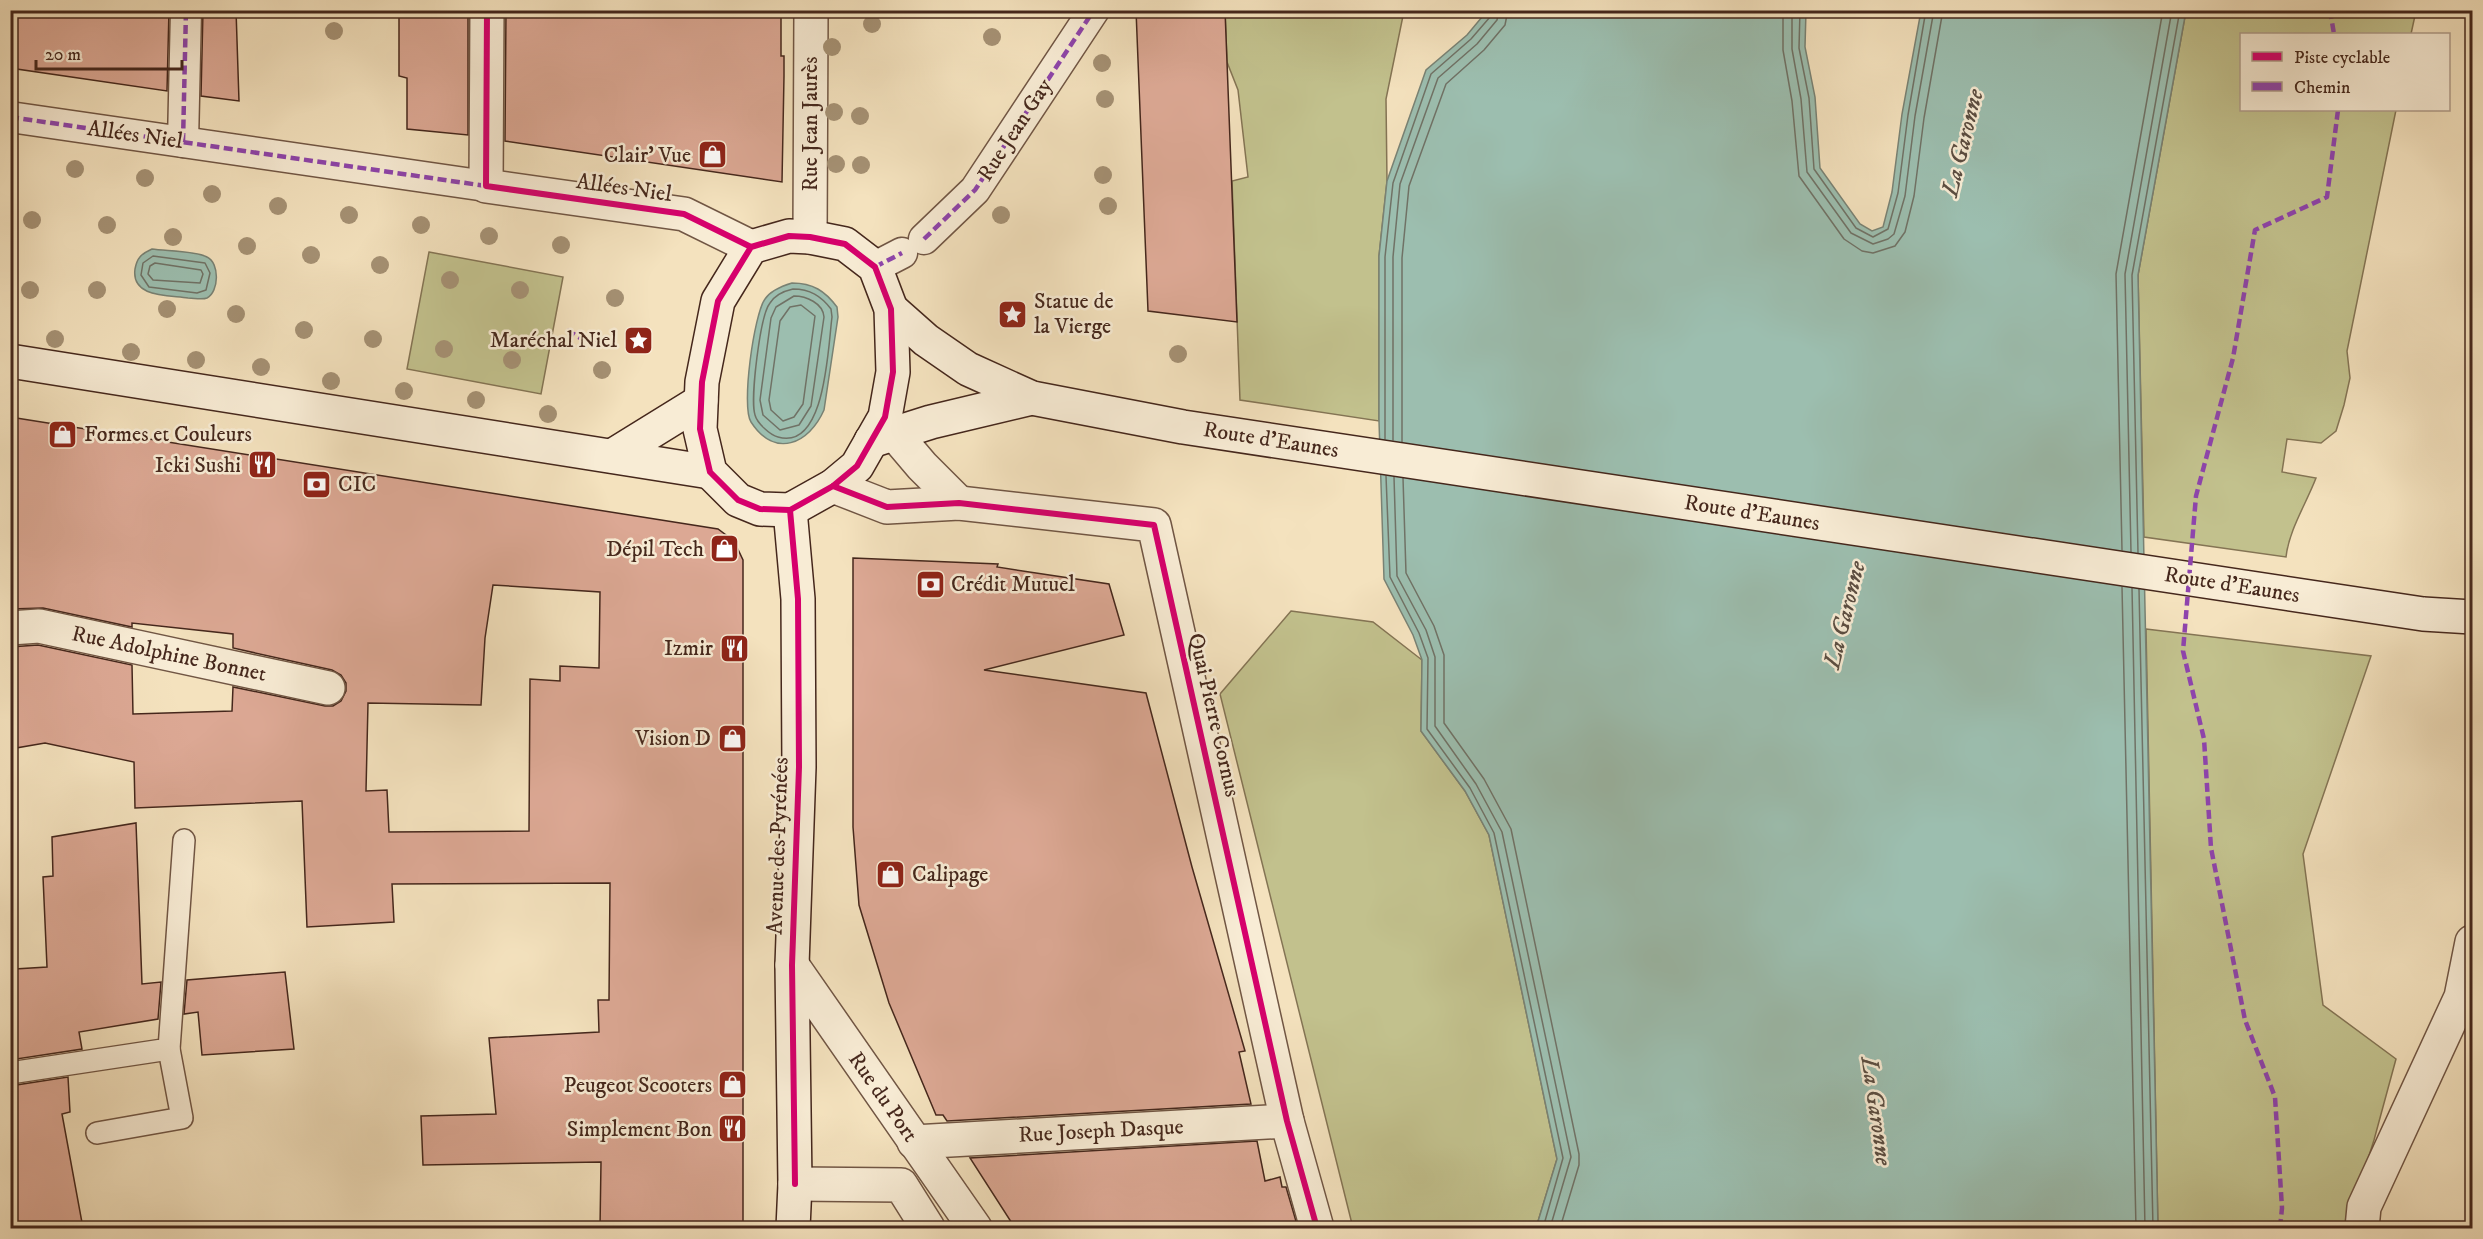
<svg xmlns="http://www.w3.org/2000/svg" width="2483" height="1239" viewBox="0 0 2483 1239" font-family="'IM FELL DW Pica',serif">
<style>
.green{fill:#c2c18d;stroke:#847454;stroke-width:1.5}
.water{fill:#9cbeaf;stroke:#798274;stroke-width:1.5}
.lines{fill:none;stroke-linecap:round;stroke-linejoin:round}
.shore{stroke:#707266;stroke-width:1.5}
.building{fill:#dca894;stroke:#45271c;stroke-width:1.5;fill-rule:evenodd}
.service-casing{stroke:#715644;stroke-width:24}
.pedestrian-casing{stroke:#715644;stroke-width:33}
.minor-casing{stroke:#715644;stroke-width:36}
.secondary-casing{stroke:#45271c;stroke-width:36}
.service{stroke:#f8ecd5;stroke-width:21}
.pedestrian{stroke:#f8ecd5;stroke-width:30}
.minor{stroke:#f8ecd5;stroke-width:33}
.secondary{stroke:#f8ecd5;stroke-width:33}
.quiet{stroke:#8e44ad;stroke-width:4.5;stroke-dasharray:9 4.5;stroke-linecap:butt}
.cycleway-casing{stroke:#f8ecd5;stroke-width:10}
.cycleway{stroke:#d6006c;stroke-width:6}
.tree{fill:#a59174}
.labels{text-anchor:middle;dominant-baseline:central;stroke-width:5;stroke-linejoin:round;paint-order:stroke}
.street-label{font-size:22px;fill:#45271c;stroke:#f8ecd5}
.poi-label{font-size:22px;fill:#45271c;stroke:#f8ecd5;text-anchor:end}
.water-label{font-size:24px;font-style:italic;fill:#5b4d41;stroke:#f8ecd5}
</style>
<rect width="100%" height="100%" fill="#f4e2be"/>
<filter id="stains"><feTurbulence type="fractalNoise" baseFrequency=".00333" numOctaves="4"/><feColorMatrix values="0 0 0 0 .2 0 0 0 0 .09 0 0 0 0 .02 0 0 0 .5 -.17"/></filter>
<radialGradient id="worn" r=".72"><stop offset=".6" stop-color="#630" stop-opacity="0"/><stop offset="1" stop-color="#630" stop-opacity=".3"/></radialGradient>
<g class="green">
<polygon points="1225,11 1404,11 1386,99 1387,181 1379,256 1379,421 1240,400 1232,181 1248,177 1238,90 1227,62"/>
<path d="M 2186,11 L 2416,11 L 2411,34 L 2242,34 L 2242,110 L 2396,110 L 2347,351 L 2350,378 L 2344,405 L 2336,431 L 2321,443 L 2287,439 L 2282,472 L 2316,478 C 2306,504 2289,530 2286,557 L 2144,537 L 2138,275 Z"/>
<polygon points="429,252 563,277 541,394 407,369"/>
<polygon points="1291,611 1373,622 1422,660 1421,731 1465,791 1489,835 1557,1159 1536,1228 1353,1228 1220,694"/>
<polygon points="2146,629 2371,656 2303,854 2323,1005 2396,1059 2374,1140 2346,1228 2158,1228"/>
</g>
<g class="water">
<polygon points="1487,11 1806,11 1805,47 1815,97 1820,168 1860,224 1872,231 1883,227 1892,192 1902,114 1921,11 2186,11 2138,275 2158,1228 1536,1228 1557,1159 1489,835 1465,791 1421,731 1422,660 1413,635 1384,579 1379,421 1379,256 1387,181 1426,70 1467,35"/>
<path d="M 152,249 C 165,251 197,251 207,257 C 220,263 219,292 207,298 C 202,300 194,298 188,298 C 169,295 131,298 135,269 C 137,258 141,254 152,249 Z"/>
<path d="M 792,283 C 813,283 825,291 837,307 L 838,317 L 824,410 C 809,444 775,459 751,422 C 741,407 754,314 765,299 C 771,290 782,286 792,283 Z"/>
</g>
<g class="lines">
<g class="shore">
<polyline points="1783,10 1783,50 1792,101 1799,176 1844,239 1862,251 1873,253 1895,246 1905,232 1914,196 1924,118 1943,10"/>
<polyline points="1792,10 1792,49 1801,99 1807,172 1851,233 1873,244 1888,239 1894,234 1905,196 1915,116 1934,10"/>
<polyline points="1800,10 1799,48 1809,98 1814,169 1856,228 1873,237 1888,229 1898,193 1908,115 1926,10"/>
<polygon points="153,256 205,263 210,273 206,290 197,293 149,287 141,275 143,263"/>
<polygon points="155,263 201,270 203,274 200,283 153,280 148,274 150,266"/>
<path d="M 793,289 C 810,289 821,296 831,309 L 832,317 C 828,346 826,451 778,437 C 770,435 757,423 755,415 C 750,400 760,315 770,303 C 775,295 784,291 793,289 Z"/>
<path d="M 794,296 C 806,296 823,303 824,317 L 811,406 L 799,425 L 780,430 L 763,415 L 760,400 L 771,318 L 776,307 Z"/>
<polygon points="801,305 815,316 803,404 794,417 783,421 771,410 769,400 780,321 790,307"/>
<polyline points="1385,439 1385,257 1393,183 1431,74 1471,39 1490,17 1492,10"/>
<polyline points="1393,440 1393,257 1400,184 1438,78 1477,44 1497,20 1499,10"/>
<polyline points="1402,442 1402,258 1409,186 1446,84 1484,50 1505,25 1508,10"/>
<polyline points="1386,476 1390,577 1419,633 1428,658 1427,729 1470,788 1494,833 1563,1158 1543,1228"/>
<polyline points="1394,477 1397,576 1426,630 1435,657 1435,726 1476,784 1502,832 1571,1157 1550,1228"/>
<polyline points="1403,478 1406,573 1434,626 1444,655 1444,723 1484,779 1511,829 1579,1154 1579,1165 1560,1228"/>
<polyline points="2122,550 2116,274 2163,10"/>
<polyline points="2131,552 2125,274 2172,10"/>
<polyline points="2138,553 2132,275 2180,10"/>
<polyline points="2122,587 2136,1228"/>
<polyline points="2132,588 2145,1228"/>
<polyline points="2139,589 2153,1228"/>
</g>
</g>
<g class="building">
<polygon points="10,10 169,10 167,91 10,68"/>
<polygon points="203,10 236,10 239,101 201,96"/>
<polygon points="399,10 468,10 468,135 407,129 407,78 399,76"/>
<polygon points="506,10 781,10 781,56 784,56 784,76 782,182 505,141"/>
<polygon points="1136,10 1225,10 1237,322 1148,311"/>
<path d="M 10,417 L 718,529 L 734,541 L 743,560 L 743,1228 L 600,1228 L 601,1162 L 423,1165 L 421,1116 L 496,1114 L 489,1038 L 599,1032 L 598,1000 L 609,1000 L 610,883 L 392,884 L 394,922 L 307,927 L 302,801 L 135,808 L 134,762 L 45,743 L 10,749 L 10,647 L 38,645 L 132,665 L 133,714 L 232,711 L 233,687 L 325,706 L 333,706 L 341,701 L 346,691 L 346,683 L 341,675 L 332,670 L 233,648 L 233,634 L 132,623 L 132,627 L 43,608 L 10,609 ZM 493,585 L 600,592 L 599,668 L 560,666 L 560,681 L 530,679 L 529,831 L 389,832 L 387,790 L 366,791 L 368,703 L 481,705 L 485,638 Z"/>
<polygon points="853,558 998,564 997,567 1109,584 1124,635 984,670 1146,693 1192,867 1245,1051 1239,1052 1251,1104 947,1121 943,1115 936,1115 889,1003 859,905 853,827"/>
<polygon points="136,823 142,984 161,982 158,1019 79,1032 82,1049 10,1060 10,976 14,975 15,969 47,967 43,877 53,876 52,837"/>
<polygon points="285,972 294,1049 202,1055 198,1012 184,1014 187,980"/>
<polygon points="68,1077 70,1112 62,1114 83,1228 10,1228 10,1086"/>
<polygon points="1257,1141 1265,1181 1280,1177 1282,1187 1286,1187 1298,1228 1015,1228 970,1158"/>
</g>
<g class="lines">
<defs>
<g id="service">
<polyline points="10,1073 169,1049 184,840"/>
<polyline points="97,1133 182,1118 169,1049"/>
</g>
<g id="pedestrian">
<polyline points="10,117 486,186"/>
<polyline points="183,142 186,10"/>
<polyline points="924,239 975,190 1094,10"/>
<polyline points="875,267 902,253"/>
</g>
<g id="minor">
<polyline points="487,10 486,186 684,214 751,247"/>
<polyline points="810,237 811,10"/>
<polyline points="894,433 922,466 959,503"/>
<polyline points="833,486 887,507 959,503 1154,525 1287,1121 1317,1228"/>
<polyline points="10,628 39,626 328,688"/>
<polyline points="792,965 975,1228"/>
<polyline points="914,1142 1287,1121"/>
<polyline points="795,1184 901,1185 928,1228"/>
<polyline points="2362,1228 2364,1207 2461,997 2472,942"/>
</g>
<g id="secondary">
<polygon points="789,236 810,237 845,244 875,267 891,309 893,372 885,417 857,466 833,486 790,510 760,509 738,500 710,472 700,429 702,382 718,301 751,247"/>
<polyline points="891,309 926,340 968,369 1032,398 1183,427 2423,614 2472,617"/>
<polyline points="10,361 710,472"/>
<polyline points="871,441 931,422 1032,398"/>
<polyline points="612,456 701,401"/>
<polyline points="790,510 798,599 799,767 792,965 795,1184 793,1228"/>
</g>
</defs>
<use href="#service" class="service-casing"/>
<use href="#pedestrian" class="pedestrian-casing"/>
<use href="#minor" class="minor-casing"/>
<use href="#secondary" class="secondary-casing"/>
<use href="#service" class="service"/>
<use href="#pedestrian" class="pedestrian"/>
<use href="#minor" class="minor"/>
<use href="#secondary" class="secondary"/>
<g class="quiet">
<polyline points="2330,10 2334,34"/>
<polyline points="10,117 486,186"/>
<polyline points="183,142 186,10"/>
<polyline points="924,239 975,190 1094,10"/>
<polyline points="875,267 902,253"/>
<polyline points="567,330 582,339 601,340"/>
<polyline points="2280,1228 2282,1208 2275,1097 2245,1020 2211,848 2204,739 2183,651 2196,496 2233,358 2255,230 2327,197 2338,110"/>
</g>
<defs>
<g id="cycleway">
<polyline points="487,10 486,186 684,214 751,247"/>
<polygon points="789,236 810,237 845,244 875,267 891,309 893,372 885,417 857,466 833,486 790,510 760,509 738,500 710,472 700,429 702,382 718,301 751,247"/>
<polyline points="833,486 887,507 959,503 1154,525 1287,1121 1317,1228"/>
<polyline points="790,510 798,599 799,767 792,965 795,1184"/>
</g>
</defs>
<use href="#cycleway" class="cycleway-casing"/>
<use href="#cycleway" class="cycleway"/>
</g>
<g class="tree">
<circle cx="872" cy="24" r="9"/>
<circle cx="334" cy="31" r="9"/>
<circle cx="992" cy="37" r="9"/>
<circle cx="832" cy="47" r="9"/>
<circle cx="1102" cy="63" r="9"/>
<circle cx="1105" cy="99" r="9"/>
<circle cx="834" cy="112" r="9"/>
<circle cx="860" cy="116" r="9"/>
<circle cx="836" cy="164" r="9"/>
<circle cx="861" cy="165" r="9"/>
<circle cx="75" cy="169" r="9"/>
<circle cx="1103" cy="175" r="9"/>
<circle cx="145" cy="178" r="9"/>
<circle cx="212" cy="194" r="9"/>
<circle cx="278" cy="206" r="9"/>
<circle cx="1108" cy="206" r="9"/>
<circle cx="349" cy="215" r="9"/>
<circle cx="1001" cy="215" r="9"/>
<circle cx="32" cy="220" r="9"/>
<circle cx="107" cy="225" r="9"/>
<circle cx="421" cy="225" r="9"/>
<circle cx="489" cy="236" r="9"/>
<circle cx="173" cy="237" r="9"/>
<circle cx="561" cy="245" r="9"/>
<circle cx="247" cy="246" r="9"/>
<circle cx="311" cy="255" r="9"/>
<circle cx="380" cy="265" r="9"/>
<circle cx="450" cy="280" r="9"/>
<circle cx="30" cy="290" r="9"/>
<circle cx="97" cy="290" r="9"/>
<circle cx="520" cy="290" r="9"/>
<circle cx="615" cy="298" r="9"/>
<circle cx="167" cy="309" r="9"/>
<circle cx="236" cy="314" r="9"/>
<circle cx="304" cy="330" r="9"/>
<circle cx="55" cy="339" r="9"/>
<circle cx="373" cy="339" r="9"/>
<circle cx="444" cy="349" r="9"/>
<circle cx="131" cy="352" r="9"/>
<circle cx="1178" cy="354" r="9"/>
<circle cx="196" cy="360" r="9"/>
<circle cx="512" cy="360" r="9"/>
<circle cx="261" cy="367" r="9"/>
<circle cx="602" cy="370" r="9"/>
<circle cx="331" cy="381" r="9"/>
<circle cx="404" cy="391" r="9"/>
<circle cx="476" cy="400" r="9"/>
<circle cx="548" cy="414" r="9"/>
</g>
<defs>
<symbol id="shop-square" viewBox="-11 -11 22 22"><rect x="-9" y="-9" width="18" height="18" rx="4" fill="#8f2418" stroke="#f8ecd5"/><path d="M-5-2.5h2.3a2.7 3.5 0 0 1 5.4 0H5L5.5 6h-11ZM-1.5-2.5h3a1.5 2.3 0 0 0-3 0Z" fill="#fff"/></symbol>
<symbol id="sight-square" viewBox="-11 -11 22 22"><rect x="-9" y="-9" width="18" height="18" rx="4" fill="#8f2418" stroke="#f8ecd5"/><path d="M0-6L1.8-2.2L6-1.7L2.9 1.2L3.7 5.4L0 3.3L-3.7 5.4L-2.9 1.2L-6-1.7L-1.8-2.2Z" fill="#fff"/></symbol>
<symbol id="restaurant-square" viewBox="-11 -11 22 22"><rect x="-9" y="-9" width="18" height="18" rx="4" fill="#8f2418" stroke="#f8ecd5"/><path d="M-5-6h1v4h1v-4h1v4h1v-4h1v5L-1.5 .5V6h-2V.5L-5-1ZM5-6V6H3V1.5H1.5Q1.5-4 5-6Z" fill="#fff"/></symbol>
<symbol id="bank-square" viewBox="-11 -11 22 22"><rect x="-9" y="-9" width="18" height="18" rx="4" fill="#8f2418" stroke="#f8ecd5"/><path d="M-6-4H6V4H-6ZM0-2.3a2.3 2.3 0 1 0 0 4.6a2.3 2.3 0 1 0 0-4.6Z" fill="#fff"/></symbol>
</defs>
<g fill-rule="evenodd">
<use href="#shop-square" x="696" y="138" width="33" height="33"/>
<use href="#sight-square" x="996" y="298" width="33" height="33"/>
<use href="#sight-square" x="622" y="324" width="33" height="33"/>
<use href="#shop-square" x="46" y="418" width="33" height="33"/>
<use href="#restaurant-square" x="246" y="448" width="33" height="33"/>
<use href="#bank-square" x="300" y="468" width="33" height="33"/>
<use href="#shop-square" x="708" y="532" width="33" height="33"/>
<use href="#bank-square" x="914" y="568" width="33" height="33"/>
<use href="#restaurant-square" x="718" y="632" width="33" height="33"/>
<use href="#shop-square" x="716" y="722" width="33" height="33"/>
<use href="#shop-square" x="874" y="858" width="33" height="33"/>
<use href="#shop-square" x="716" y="1068" width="33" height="33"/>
<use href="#restaurant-square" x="716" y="1112" width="33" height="33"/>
</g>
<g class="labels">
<g class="street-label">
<text transform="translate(810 124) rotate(-90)">Rue Jean Jaurès</text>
<text transform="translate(1015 130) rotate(-57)">Rue Jean Gay</text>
<text transform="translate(135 135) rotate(8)">Allées Niel</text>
<text transform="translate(624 188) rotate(8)">Allées Niel</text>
<text transform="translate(1271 440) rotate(9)">Route d'Eaunes</text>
<text transform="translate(1752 513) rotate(9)">Route d'Eaunes</text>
<text transform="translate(2232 585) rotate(9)">Route d'Eaunes</text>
<text transform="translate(169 654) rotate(12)">Rue Adolphine Bonnet</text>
<text transform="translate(1214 715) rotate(77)">Quai Pierre Cornus</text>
<text transform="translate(778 846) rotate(-88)">Avenue des Pyrénées</text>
<text transform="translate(883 1097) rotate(55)">Rue du Port</text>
<text transform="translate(1101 1131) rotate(-3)">Rue Joseph Dasque</text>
</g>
<g class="poi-label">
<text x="691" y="155">Clair' Vue</text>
<text x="1034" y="301" text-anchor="start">Statue de<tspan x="1034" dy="25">la Vierge</tspan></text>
<text x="617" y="340">Maréchal Niel</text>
<text x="84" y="434" text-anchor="start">Formes et Couleurs</text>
<text x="241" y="465">Icki Sushi</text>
<text x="338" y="484" text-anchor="start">CIC</text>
<text x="704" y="549">Dépil Tech</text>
<text x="951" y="584" text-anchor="start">Crédit Mutuel</text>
<text x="713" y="648">Izmir</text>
<text x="711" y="738">Vision D</text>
<text x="912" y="874" text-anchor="start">Calipage</text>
<text x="712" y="1085">Peugeot Scooters</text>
<text x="712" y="1129">Simplement Bon</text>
</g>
<g class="water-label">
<text transform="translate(1963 143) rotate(-76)">La Garonne</text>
<text transform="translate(1845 615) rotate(-76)">La Garonne</text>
<text transform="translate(1876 1111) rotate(82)">La Garonne</text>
</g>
</g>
<rect width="2483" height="1239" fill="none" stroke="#f4e2be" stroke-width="36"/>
<rect x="12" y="12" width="2459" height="1215" fill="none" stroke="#45271c" stroke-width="3"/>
<rect x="18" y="18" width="2447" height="1203" fill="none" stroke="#45271c" stroke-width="1.5"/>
<rect x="2240" y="33" width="210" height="78" fill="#f8ecd5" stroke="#b09d8b" stroke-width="1.5"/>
<rect x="2252" y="52" width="30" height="9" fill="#d6006c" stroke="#b09d8b" stroke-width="1.5"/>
<text x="2294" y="63" font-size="18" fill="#45271c">Piste cyclable</text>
<rect x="2252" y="82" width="30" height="9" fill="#8e44ad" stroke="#b09d8b" stroke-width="1.5"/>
<text x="2294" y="93" font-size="18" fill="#45271c">Chemin</text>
<path d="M36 60v9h146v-9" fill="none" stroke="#45271c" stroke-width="3"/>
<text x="45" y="60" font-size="18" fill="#45271c" stroke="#f8ecd5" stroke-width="4.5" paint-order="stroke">20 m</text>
<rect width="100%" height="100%" filter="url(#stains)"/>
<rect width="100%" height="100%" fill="url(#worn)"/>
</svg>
